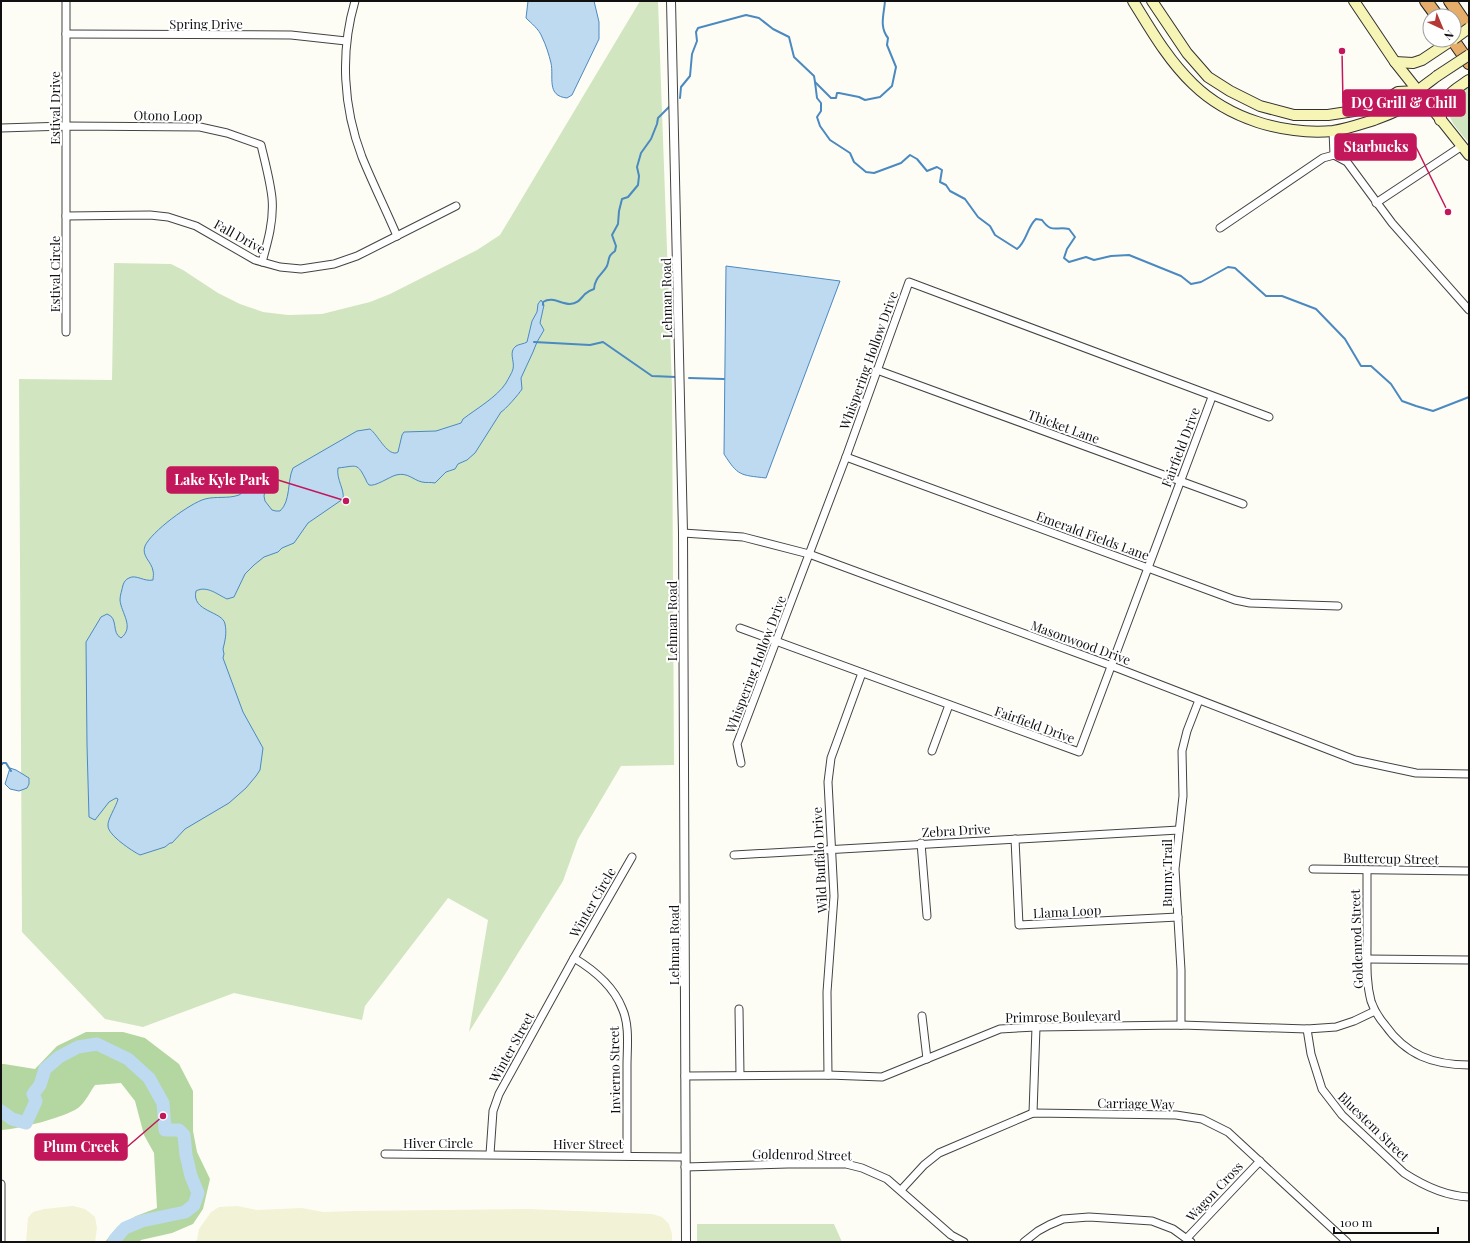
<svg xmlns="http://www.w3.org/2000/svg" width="1470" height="1243" viewBox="0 0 1470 1243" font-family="'Playfair Display',serif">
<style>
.farmland{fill:#f2f2d6}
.green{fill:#d1e6c0}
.forest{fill:#b4d6a1}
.water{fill:#bedaf1;stroke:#4b89c1}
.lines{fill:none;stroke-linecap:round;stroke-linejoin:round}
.stream{stroke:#4b89c1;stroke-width:2}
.river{stroke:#bedaf1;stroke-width:13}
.minor-casing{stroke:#434343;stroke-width:9}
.tertiary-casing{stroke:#434343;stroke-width:10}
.secondary-casing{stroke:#323232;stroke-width:12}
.motorway-casing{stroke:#212121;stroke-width:14}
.minor{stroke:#fff;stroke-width:7}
.tertiary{stroke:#fff;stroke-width:8}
.secondary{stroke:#f7f5b6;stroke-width:10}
.motorway{stroke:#e6ad6a;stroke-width:12}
.secondary-bridge-casing{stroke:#323232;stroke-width:12;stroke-linecap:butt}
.secondary-bridge{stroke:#f7f5b6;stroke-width:10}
.labels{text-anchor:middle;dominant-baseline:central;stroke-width:4;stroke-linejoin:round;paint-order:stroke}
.street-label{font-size:13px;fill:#101010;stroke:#fff}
.leader{fill:none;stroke:#c2185b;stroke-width:1.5}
.callout-dot{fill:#c2185b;stroke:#fff;stroke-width:1.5}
.callout{fill:#c2185b;stroke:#c2185b;stroke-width:1.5}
.callout-label{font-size:14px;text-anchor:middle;font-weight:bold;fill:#fff}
</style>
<rect width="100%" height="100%" fill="#fefdf5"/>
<g class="farmland">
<polygon points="73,1206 85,1209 95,1217 97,1228 95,1242 26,1242 28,1218 33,1212 44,1209"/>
<polygon points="237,1206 257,1210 302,1208 323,1212 354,1211 527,1209 652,1214 662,1217 669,1224 672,1234 672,1242 194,1242 197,1240 199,1229 211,1212 219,1207"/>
</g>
<g class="green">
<polygon points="640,1 658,1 672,387 674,765 621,766 578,839 563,881 469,1032 488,920 448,898 365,1006 362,1020 234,993 143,1027 105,1019 22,932 19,379 112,380 114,263 171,264 183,270 218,293 240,304 263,312 288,315 322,314 370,302 390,294 477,250 500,235"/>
<path d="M 1469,87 L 1469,143 C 1460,132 1441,114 1451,100 C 1455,94 1463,90 1469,87 Z"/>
<polygon points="697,1224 834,1224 842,1242 697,1242"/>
</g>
<path class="forest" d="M 86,1032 L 123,1032 L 145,1038 L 179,1064 L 193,1091 L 193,1131 L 197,1152 L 210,1179 L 203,1209 L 193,1224 L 172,1233 L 141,1240 L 139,1242 L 105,1242 L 117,1227 L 136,1216 L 157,1208 L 154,1153 L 144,1135 L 135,1101 L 121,1083 L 95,1085 C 90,1092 85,1103 78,1108 C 63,1118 19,1129 1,1130 L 1,1064 L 4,1064 L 35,1069 L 57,1046 Z"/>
<g class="water">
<path d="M 528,1 L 594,1 L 599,22 L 599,39 L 572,95 L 567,98 C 546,96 554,77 551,63 C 549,55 546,45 542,37 C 539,29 531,23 526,18 Z"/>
<path d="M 726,266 L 840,281 L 766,478 C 740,475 738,476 724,454 Z"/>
<path d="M 541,300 L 544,305 L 540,323 L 544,330 L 537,342 L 533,352 L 521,378 L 522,389 C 519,394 505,410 501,412 L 475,453 L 467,460 L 458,464 L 455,469 L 446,472 L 435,483 C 431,482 426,483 422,482 C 413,480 408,472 396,475 C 389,477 375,487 369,485 C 368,484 366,481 366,480 C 357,462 357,466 338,468 C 336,479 345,490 343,499 L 308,523 L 294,543 L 282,548 L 278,552 L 264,557 L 254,565 L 245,574 L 234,597 L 227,599 C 218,595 207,585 196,591 C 191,612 223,611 225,624 C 227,633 225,641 223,649 L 224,654 L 223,658 L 243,712 L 263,748 L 260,770 L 256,776 L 246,788 L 229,803 L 185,829 L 172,843 L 170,843 L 165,847 L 140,855 C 132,851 108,835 108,826 C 107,820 116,807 118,799 L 116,798 L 109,802 L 95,820 L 89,817 L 87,745 L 86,642 L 101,617 L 107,614 C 119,618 111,633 121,638 C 135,627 121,613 120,600 C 120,595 122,590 123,585 C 124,582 126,579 129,578 C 136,574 144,582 153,580 C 153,577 154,574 153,571 C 152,562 141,556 145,546 C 151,532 190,503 205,499 C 216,496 228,499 239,495 C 251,489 236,472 264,477 L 267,480 L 264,496 L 265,501 L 272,510 L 276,511 L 280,511 C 291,501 287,481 293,468 L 357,431 L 370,429 C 378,435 386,454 396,453 L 398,452 L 402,435 L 404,432 L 436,431 L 461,423 L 463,419 C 476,409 497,397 506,383 C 508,379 512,373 513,369 C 515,361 508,352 516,346 C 519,344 524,344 527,342 L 532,321 L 537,312 L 538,304 Z"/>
<polygon points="10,768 16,770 29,778 29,784 27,788 19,791 10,789 5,784"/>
</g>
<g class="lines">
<g class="stream">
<path d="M 815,82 L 817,98 L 821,103 L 821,111 L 817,117 L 820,126 L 830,140 L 850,153 L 854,162 L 866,172 L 874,173 L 901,163 L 910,155 L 917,159 L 927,171 L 937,167 L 942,170 L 940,182 L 946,185 L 950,191 L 965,199 L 978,217 L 990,226 L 995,235 L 1017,249 C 1027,241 1027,227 1036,219 L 1042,220 C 1052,234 1056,226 1069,229 L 1075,237 L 1067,249 L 1064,258 L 1069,262 L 1086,257 L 1094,260 L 1111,256 L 1129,255 L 1181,276 L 1191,284 L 1201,282 L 1228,267 L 1235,268 L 1266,296 L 1282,296 L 1316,309 L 1345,339 L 1361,366 L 1371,366 L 1391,384 L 1402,401 L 1416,406 L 1433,411 L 1469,397"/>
<path d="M 680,98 L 681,87 L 690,76 L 692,54 L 697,41 L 696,32 L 698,28 L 746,15 L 759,18 L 773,29 L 789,37 L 794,57 L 814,76 L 815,82 L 831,98 L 836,98 L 837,93 L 839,93 L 859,97 L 865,100 L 880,97 L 892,86 L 896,67 L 887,45 L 888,38 C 879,27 884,14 885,1"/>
<path d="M 543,305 L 543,302 C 553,296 560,304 570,304 C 578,304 581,298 585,294 C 587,292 591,290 594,289 C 595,277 602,275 607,266 C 610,258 607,257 615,251 L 616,246 L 612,235 L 618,224 L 619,211 L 622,199 L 628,197 L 638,185 L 639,176 L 637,167 L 641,153 L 651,139 L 657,124 L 658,118 L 670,106"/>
<polyline points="534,342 590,345 603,342 652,376 676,377"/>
<polyline points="689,378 724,379"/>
<polyline points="1,765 3,763 6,763 11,771"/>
</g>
<polyline class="river" points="1,1111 12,1119 26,1123 36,1101 33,1094 40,1085 45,1069 59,1057 78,1047 97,1044 128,1059 149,1078 163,1103 165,1130 179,1130 184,1135 186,1155 191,1176 198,1193 194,1205 185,1212 142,1221 125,1228 115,1239 114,1242"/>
<defs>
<g id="minor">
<path d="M 355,1 C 340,52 343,107 362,157 C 373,184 386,210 397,236"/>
<polyline points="66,34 291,35 346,41"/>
<path d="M 1,128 L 66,126 L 200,127 L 227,133 L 261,145 C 265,162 270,180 272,198 C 274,220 268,241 262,262"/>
<polyline points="1333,131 1334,155"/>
<polyline points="1376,203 1462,146"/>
<polyline points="66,216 150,215 168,217 196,226 255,260 280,267 301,269 334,264 357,256 456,206"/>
<polyline points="1220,228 1323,158 1334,155 1347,162 1392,223 1469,310"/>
<polyline points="66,332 66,1"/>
<polyline points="877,370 1243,504"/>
<polyline points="846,457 1235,600 1250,603 1338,606"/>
<polyline points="683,533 743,537 809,554 1112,666 1355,760 1416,773 1469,774"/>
<polyline points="740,628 1079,752 1212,397"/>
<polyline points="932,751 949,705"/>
<polyline points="741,763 737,744 846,457 909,282 1269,417"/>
<polyline points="1015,839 1019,925 1178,917"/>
<polyline points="921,843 927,916"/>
<polyline points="734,855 1179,830"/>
<polyline points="1313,869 1469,871"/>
<path d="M 1367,870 C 1367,894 1367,919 1367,943 C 1367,963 1366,982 1371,1001 C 1374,1010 1379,1018 1385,1025 C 1406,1055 1433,1065 1469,1065"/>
<path d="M 574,958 C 594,970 613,985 622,1008 C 630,1025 627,1048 627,1066 C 627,1096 627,1126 627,1155"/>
<polyline points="1367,959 1469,960"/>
<polyline points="739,1009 740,1075"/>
<polyline points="922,1016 927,1059"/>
<polyline points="1181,1025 1181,970 1175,869 1183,796 1182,751 1187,731 1199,700"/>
<path d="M 1307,1029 L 1311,1054 L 1322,1089 L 1342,1115 L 1404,1173 C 1424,1186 1445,1196 1469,1197"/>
<polyline points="828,1075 827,992 834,896 828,782 831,758 862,673"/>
<polyline points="685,1076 828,1075 882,1077 1000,1029 1036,1027 1181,1025 1307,1029 1336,1027 1354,1021 1375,1011"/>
<polyline points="1033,1113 1036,1027"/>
<polyline points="385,1154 685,1157"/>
<polyline points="490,1154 493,1111 499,1094 574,958 632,857"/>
<polyline points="685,1167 788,1164 846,1164 862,1168 887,1179 951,1235 964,1242"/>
<polyline points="1,1184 1,1242"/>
<polyline points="901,1190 924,1165 939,1153 1033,1113 1176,1115 1202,1119 1228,1132 1347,1242"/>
<polyline points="1187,1238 1260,1161"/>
<polyline points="1024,1242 1038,1231 1049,1225 1063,1219 1089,1217 1152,1221 1173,1229 1191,1242"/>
</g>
<polyline id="tertiary" points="671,1 683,533 686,1242"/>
<g id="secondary">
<path d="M 1133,1 C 1151,30 1168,60 1193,84 C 1229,119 1283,135 1333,131 C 1347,129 1361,124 1374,120 C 1384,116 1397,112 1407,105 C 1412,102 1414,95 1418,91 C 1424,85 1431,81 1437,76"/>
<polyline points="1152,1 1187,53 1208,77 1230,91 1260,106 1294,115 1328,115 1354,111 1378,104 1398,92 1417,91"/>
<polyline points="1354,1 1395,62 1469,155"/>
<polyline points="1395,62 1413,63 1422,60 1452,40"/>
<path d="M 1440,120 C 1446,93 1447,95 1469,80"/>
</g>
<g id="motorway">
<polyline points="1426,1 1437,16"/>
<polyline points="1450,1 1469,29"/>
<polyline points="1453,40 1469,63"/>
</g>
</defs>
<use href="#minor" class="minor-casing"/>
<use href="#tertiary" class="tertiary-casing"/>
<use href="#secondary" class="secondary-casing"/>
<use href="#motorway" class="motorway-casing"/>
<use href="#minor" class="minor"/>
<use href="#tertiary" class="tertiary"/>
<use href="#secondary" class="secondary"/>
<use href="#motorway" class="motorway"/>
<defs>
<g id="secondary-bridge">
<polyline points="1454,39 1469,28"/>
<polyline points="1437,76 1469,55"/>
</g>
</defs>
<use href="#secondary-bridge" class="secondary-bridge-casing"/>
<use href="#secondary-bridge" class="secondary-bridge"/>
</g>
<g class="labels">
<g class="street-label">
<text x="206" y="23">Spring Drive</text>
<text transform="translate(54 108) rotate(-90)">Estival Drive</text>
<text transform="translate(168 115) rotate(1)">Otono Loop</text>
<text transform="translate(240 236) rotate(29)">Fall Drive</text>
<text transform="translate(54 274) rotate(-90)">Estival Circle</text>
<text transform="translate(666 298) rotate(-91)">Lehman Road</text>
<text transform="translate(868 360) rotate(-70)">Whispering Hollow Drive</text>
<text transform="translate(1064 426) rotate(20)">Thicket Lane</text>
<text transform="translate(1180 447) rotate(-69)">Fairfield Drive</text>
<text transform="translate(1093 535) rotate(20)">Emerald Fields Lane</text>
<text transform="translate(671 621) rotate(-90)">Lehman Road</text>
<text transform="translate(1081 642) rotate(20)">Masonwood Drive</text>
<text transform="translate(755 664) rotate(-69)">Whispering Hollow Drive</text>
<text transform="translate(1035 724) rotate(20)">Fairfield Drive</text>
<text transform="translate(956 830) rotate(-3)">Zebra Drive</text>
<text transform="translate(1391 858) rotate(1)">Buttercup Street</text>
<text transform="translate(819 860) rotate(-93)">Wild Buffalo Drive</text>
<text transform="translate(1166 873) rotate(-90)">Bunny Trail</text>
<text transform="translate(592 902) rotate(-60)">Winter Circle</text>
<text transform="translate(1067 911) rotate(-3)">Llama Loop</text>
<text transform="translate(1356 939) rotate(-92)">Goldenrod Street</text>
<text transform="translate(673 945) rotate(-90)">Lehman Road</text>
<text transform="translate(1063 1016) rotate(-1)">Primrose Boulevard</text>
<text transform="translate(511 1047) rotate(-61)">Winter Street</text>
<text transform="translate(614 1070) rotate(-91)">Invierno Street</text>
<text transform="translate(1136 1103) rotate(1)">Carriage Way</text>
<text transform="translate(1374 1126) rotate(44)">Bluestem Street</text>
<text x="438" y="1142">Hiver Circle</text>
<text x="588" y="1143">Hiver Street</text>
<text transform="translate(802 1154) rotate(1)">Goldenrod Street</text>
<text transform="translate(1214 1191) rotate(-47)">Wagon Cross</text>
</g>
</g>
<path class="leader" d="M1342 51L1343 103M1448 212L1416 147M346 501L278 480M163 1116L127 1147"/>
<g class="callout-dot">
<circle cx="1342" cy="51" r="4"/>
<circle cx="1448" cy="212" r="4"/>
<circle cx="346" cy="501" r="4"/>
<circle cx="163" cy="1116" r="4"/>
</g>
<g class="callout">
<rect x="1343" y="90" width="122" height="26" rx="4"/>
<rect x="1335" y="134" width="81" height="26" rx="4"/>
<rect x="167" y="467" width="111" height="26" rx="4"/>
<rect x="35" y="1134" width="92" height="26" rx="4"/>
</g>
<g class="callout-label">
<text x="1404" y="108">DQ Grill &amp; Chill</text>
<text x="1376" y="152">Starbucks</text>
<text x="222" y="485">Lake Kyle Park</text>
<text x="81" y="1152">Plum Creek</text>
</g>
<rect width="1470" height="1243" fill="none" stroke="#101010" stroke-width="4"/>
<g transform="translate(1442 28) rotate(136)"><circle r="19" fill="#ffffff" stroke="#9f9f9f"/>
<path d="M0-3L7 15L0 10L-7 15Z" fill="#b43935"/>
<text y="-6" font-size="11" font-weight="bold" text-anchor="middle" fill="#101010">N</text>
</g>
<path d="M1334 1227v6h104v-6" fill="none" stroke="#101010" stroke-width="2"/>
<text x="1340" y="1227" font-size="12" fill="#101010" stroke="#ffffff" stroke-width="3" paint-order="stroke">100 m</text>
</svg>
